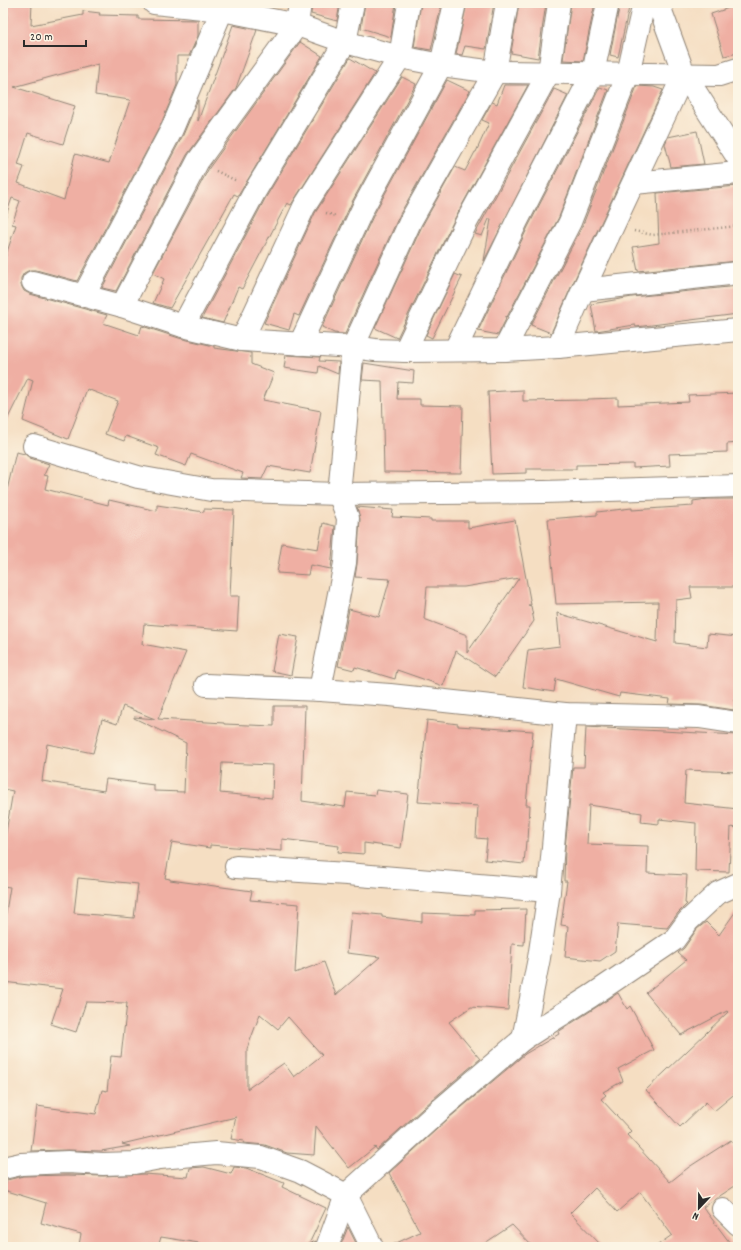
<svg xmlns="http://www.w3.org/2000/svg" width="741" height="1250" viewBox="0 0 741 1250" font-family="Dekko,sans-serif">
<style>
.building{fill:#efafa3;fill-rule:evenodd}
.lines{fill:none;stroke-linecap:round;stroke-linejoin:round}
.minor-casing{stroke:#908476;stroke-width:24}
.path{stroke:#908476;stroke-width:2.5;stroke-dasharray:1 3;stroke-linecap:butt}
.minor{stroke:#fff;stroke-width:22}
</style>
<rect width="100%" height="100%" fill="#fcf5e5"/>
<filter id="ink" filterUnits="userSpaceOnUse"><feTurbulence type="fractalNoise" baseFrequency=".025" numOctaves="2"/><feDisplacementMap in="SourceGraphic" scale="8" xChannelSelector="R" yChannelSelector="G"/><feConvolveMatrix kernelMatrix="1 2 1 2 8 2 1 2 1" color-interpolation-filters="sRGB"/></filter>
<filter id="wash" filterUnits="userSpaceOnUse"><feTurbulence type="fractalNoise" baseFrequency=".012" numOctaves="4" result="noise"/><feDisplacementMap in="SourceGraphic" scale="16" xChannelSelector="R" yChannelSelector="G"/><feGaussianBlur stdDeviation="0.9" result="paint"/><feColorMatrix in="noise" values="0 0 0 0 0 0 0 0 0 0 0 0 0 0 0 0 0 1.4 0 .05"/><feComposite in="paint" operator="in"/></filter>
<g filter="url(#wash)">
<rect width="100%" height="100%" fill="#f5dec2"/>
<g id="blocks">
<g class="building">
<path d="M 7,3 L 32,3 L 31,25 L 83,15 L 83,11 L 100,13 L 99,15 L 138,16 L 138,19 L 198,20 L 198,36 L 189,56 L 177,56 L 177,85 L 161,124 L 77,281 L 36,270 L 30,270 L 24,273 L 21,278 L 21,285 L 24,291 L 30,294 L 107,315 L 103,323 L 139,335 L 142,326 L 179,338 L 214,346 L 214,348 L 251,353 L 251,364 L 274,373 L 263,400 L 321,411 L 310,473 L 268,466 L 262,479 L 241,478 L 243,473 L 191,454 L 186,466 L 156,455 L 159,448 L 126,436 L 124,441 L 105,434 L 118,401 L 87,389 L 68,439 L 23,421 L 33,380 L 28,378 L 3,428 L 3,264 L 16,225 L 12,224 L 20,201 L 12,198 L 5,218 L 3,218 L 3,42 L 6,42 ZM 98,64 L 95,95 L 130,100 L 109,163 L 75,154 L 64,200 L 18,183 L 24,167 L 18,165 L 28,133 L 63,144 L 75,106 L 14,87 Z"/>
<polygon points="312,3 340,3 337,21 311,14"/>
<polygon points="365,3 396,3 391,37 361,28"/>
<polygon points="421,3 442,3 431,50 414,47"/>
<polygon points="467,3 494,3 486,49 465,46 462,55 456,54"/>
<polygon points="519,3 546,3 538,58 511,53"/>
<polygon points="571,3 595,3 583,61 563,60"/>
<polygon points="620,3 630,3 618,57 610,55"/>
<polygon points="738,5 738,53 724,56 711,14"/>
<polygon points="233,25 257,30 236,88 187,155 116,291 102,288 183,135 198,100 198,121"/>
<polygon points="300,42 322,56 238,196 234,194 170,308 153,303 164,279 153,273 209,168"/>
<polygon points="350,58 375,73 291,205 287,203 242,289 238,287 223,323 202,318 266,197"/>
<polygon points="402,77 416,84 352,202 299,316 294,314 289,330 264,323 315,213"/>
<polygon points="447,80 470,91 400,214 345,334 334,333 322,327 374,214"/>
<polygon points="504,85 528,85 455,218 397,338 375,328 422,226 455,167 465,171 475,152 476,152 489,123 482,120 492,102 497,104"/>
<polygon points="637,86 654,87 663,90 572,285 551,333 531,325 582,227"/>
<polygon points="600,87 608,90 559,217 507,317 506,316 505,321 498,335 478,331 528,227"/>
<polygon points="554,89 568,95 484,261 491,219 489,219 482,236 475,234"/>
<polygon points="697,131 704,164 671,167 665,144 668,137"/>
<polygon points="738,186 738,261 638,271 633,247 659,243 657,193"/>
<polygon points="455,274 462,277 432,338 426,335"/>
<polygon points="738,286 738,314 636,327 635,325 596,331 591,304 632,297"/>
<polygon points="286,355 320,357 319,361 339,362 338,374 319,366 318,373 284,368"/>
<polygon points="364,363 414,371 413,383 398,382 397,399 420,399 420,405 463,406 461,473 384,472 382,381 362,380"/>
<polygon points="523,390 523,401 588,400 588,399 618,398 618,405 689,402 688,395 738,393 738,443 727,444 727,452 669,454 670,466 633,468 633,464 576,465 576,469 526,469 526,473 492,474 488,392"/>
<path d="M 16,452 L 25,454 L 30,458 L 49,464 L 44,475 L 48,476 L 45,489 L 108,505 L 109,500 L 157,511 L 157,505 L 204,512 L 204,509 L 234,510 L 230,596 L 239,596 L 237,631 L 144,624 L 142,644 L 186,652 L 158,719 L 224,723 L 224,724 L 274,726 L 274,706 L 305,706 L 302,801 L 345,807 L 347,792 L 375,795 L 376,790 L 408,794 L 401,848 L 364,843 L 364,854 L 338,852 L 339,846 L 282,839 L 282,851 L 210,845 L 210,848 L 172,842 L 165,878 L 170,879 L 170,880 L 252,891 L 250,900 L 299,904 L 295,973 L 324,962 L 336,995 L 380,957 L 347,953 L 351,912 L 382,915 L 382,917 L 422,922 L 422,913 L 475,915 L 475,910 L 526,909 L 524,945 L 512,944 L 508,1010 L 471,1007 L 449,1022 L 480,1059 L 433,1099 L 377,1150 L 375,1147 L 349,1168 L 316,1126 L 314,1155 L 287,1153 L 265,1145 L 243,1143 L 244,1141 L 231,1139 L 236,1117 L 122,1144 L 130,1146 L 101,1151 L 68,1150 L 31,1151 L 37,1106 L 96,1114 L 102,1090 L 107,1091 L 111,1056 L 121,1057 L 127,1003 L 86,1002 L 76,1032 L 51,1024 L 63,989 L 3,982 L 3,930 L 10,887 L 3,886 L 3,850 L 13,791 L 3,789 L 3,507 ZM 123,706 L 155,719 L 134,717 L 134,718 L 186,743 L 184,792 L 154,791 L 154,785 L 106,779 L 104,791 L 42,781 L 47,744 L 93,753 L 102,719 L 117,724 ZM 222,763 L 273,765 L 272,798 L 220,793 ZM 78,878 L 138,884 L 134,918 L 74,913 ZM 260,1014 L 278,1029 L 288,1017 L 322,1055 L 294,1077 L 284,1063 L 247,1089 L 247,1049 Z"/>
<polygon points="708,499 738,499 738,587 690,587 692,598 676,600 675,643 707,647 708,634 738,637 738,658 734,710 701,705 669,704 670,699 620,693 619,697 556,679 554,692 523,687 528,650 560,646 557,613 657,642 658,602 556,604 548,519 597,515 597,512 632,508 632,510 693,506 693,501"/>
<path d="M 357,507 L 393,510 L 392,517 L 431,519 L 431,521 L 468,521 L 468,528 L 515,520 L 531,605 L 528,605 L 531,606 L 534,621 L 495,677 L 456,651 L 443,686 L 397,670 L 395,679 L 355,667 L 354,670 L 338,666 L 349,609 L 379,617 L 390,579 L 355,577 L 357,564 L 360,519 ZM 519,578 L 467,653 L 467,635 L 424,619 L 427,587 L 464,587 Z"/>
<polygon points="323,523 335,526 331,569 310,565 308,575 277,573 282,543 318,549"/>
<polygon points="279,634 298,637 291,675 272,671"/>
<polygon points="427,720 458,724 458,726 533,731 526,805 530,805 528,841 526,841 524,864 485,860 487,839 476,838 478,806 418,802"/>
<polygon points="586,727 738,735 738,772 686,770 684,803 738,809 738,828 731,827 729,872 695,871 696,823 659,819 659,824 641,822 642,813 589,805 587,844 648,846 647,873 687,875 685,903 687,904 678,913 667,928 618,924 615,951 600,961 565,957 568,926 561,925 567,881 564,881 565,848 573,767 584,767"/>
<polygon points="738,908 738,1091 714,1111 706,1102 680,1127 646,1090 728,1012 727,1011 681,1035 646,993 686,960 678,953 684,948 697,929 706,922 719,935"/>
<polygon points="618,993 627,1009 630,1006 654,1050 618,1069 623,1081 603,1092 606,1095 601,1099 631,1131 627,1135 670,1182 689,1167 731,1140 738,1150 738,1184 703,1207 733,1247 655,1247 672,1235 640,1192 617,1212 595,1188 570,1213 603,1247 533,1247 512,1225 479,1247 388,1247 420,1232 389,1173 449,1118 525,1054 559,1034 558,1032"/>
<polygon points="204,1167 231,1174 234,1167 246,1168 284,1183 282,1187 326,1208 309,1244 316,1241 315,1247 198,1247 199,1243 161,1237 158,1247 89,1247 79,1245 81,1234 41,1223 46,1203 4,1190 7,1180 23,1176 68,1175 103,1176 143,1174 188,1177 190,1168"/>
<polygon points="348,1227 358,1247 340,1247"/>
</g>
</g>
</g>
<g filter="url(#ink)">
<use href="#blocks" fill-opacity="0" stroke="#908476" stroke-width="1"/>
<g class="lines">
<defs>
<g id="minor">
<polyline points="154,3 222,10 297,25 345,42 400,57 441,65 495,72 719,75 738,69"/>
<polyline points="658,3 684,74 738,158"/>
<polyline points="634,183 738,173"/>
<polyline points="33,282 122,306 183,326 242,340 353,347 375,350 405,351 504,350 558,347 738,330"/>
<polyline points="583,290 738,273"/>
<polyline points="84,295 172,129 222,10"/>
<polyline points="122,306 198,161 297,25 300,3"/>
<polyline points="183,326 255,191 345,42 353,3"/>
<polyline points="242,340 304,207 400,57 409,3"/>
<polyline points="300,344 363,208 441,65 455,3"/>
<polyline points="558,347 583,290 684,74"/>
<polyline points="455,350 517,221 593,73 608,3"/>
<polyline points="504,350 570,222 628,74 644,3"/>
<polyline points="405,351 466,223 549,72 559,3"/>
<polyline points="34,446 138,477 211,490 339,494 544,492 738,486"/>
<polyline points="206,685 320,690 390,695 565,714 699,717 738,723"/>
<polyline points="320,690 345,563 348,518 339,494 353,347 411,220 495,72 507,3"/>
<polyline points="236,867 347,874 549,891"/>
<polyline points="523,1039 539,958 549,891 565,714"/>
<polyline points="3,1168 21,1164 68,1162 103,1164 134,1163 160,1158 216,1153 261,1157 300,1171 346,1195 372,1247"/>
<polyline points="723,1209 738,1224"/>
<polyline points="327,1247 346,1195 441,1109 523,1039 591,996 674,940 688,921 718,893 738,884"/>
</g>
</defs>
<use href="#minor" class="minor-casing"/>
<g class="path">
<polyline points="216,171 237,181"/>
<polyline points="326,213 336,216"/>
<polyline points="634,231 653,235 738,226"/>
</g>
<use href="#minor" class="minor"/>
</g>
</g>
<rect width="741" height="1250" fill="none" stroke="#fcf5e5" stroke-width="16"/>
<g transform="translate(699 1208) rotate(202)" stroke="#fcf5e5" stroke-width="3" paint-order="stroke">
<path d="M0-3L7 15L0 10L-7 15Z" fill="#2b2b2b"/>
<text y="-6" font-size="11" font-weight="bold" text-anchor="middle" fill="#2b2b2b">N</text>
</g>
<path d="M24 40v6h62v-6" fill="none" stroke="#2b2b2b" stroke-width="2"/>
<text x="30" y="40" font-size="12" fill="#2b2b2b" stroke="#fcf5e5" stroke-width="3" paint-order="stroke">20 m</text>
</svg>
